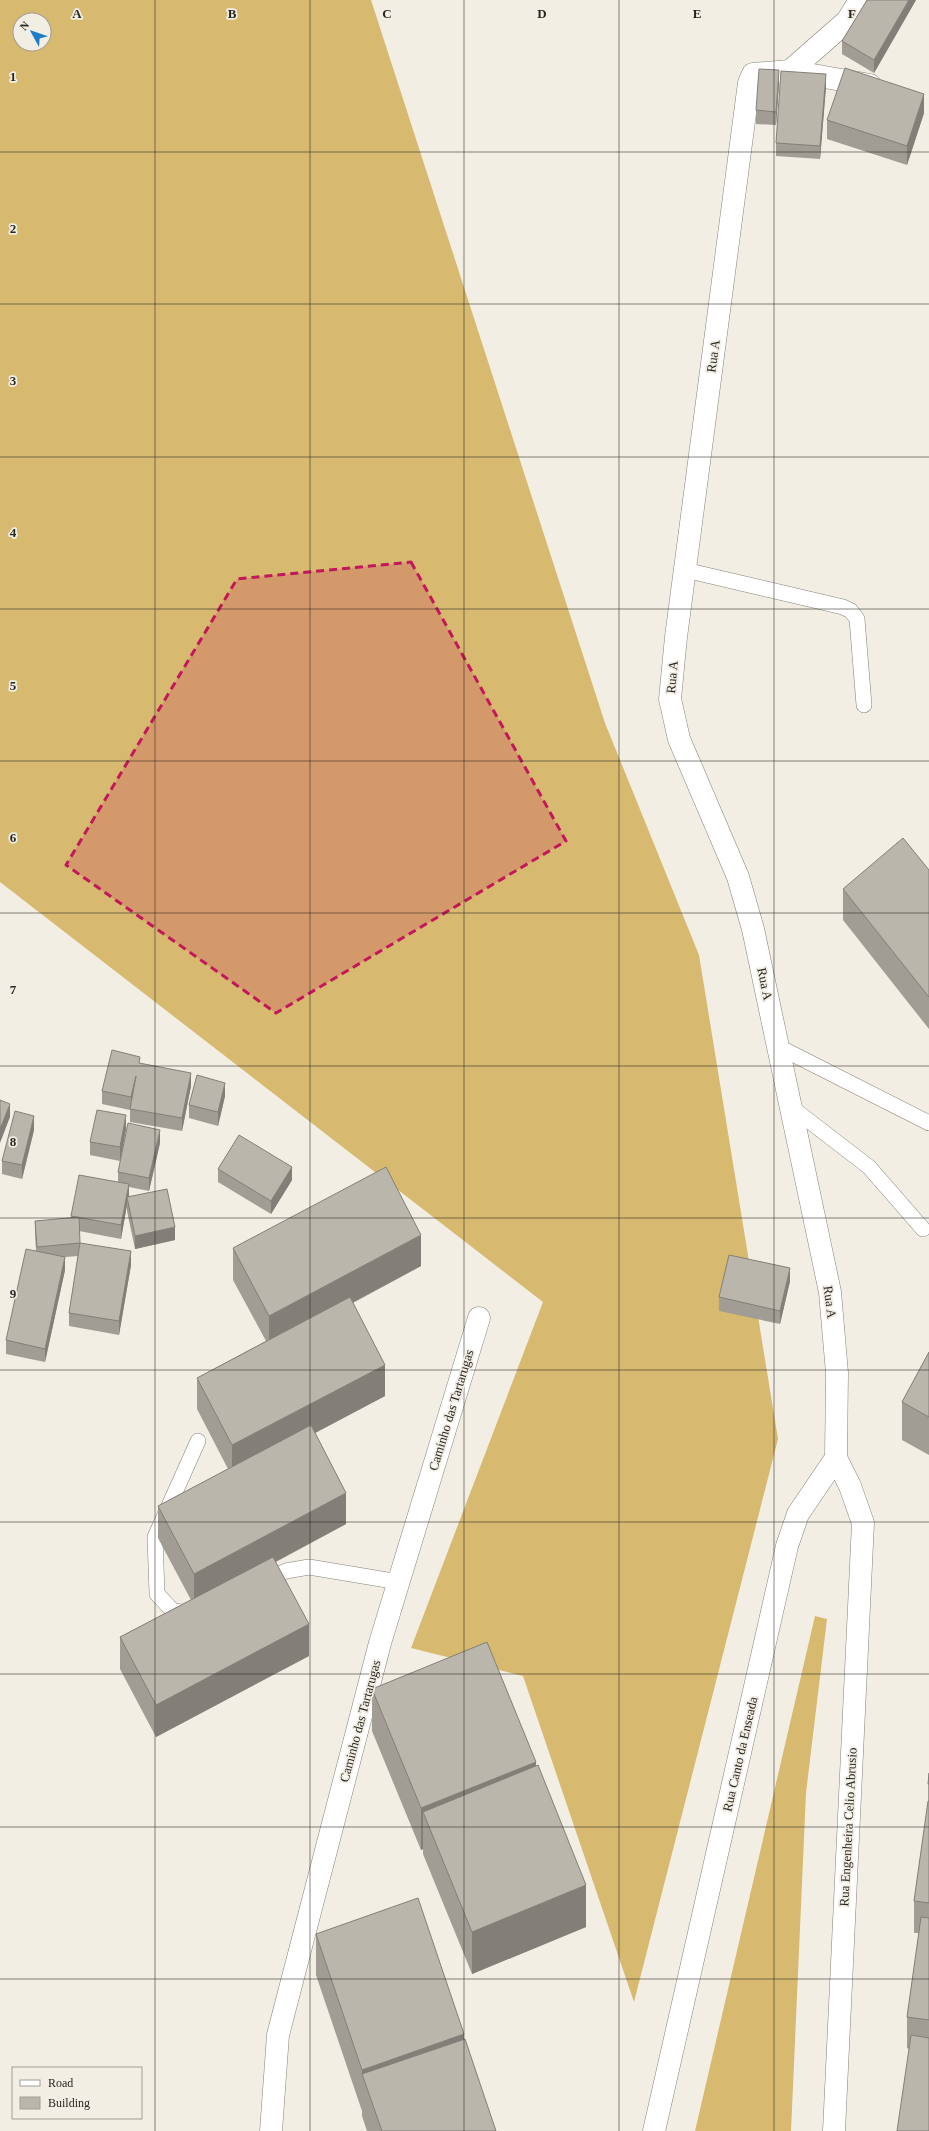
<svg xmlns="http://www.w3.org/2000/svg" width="929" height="2131" viewBox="0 0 929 2131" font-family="Georgia,serif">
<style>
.forest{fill:#d8b970;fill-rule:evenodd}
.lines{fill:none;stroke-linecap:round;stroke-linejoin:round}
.lane-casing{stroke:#868279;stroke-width:16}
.street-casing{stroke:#868279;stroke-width:23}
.lane{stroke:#fff;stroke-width:15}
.street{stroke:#fff;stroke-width:22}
.wall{fill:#a19d94}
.shaded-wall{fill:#837f78}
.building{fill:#bbb6ac;stroke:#837f78}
.marked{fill:#c2185b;fill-opacity:0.2;stroke:#c2185b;stroke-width:3;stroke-dasharray:8 5;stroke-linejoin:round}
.grid{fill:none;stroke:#272622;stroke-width:1;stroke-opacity:0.55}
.labels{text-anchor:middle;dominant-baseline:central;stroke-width:3.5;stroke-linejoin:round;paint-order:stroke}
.street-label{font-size:13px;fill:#272622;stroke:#f3eee4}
.grid-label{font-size:13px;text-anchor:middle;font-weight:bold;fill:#272622;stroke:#f3eee4;stroke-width:3.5;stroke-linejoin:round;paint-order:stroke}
</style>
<rect width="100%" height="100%" fill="#f3eee4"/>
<g class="forest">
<path d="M 0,0 L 371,0 L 605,723 L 699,955 L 778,1439 L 634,2002 L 523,1676 L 411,1648 L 543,1302 L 0,882 ZM 20,20 L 44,20 L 44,44 L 20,44 Z"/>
<polygon points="815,1616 827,1619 806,1793 791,2131 695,2131"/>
</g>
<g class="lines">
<defs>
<g id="lane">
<polyline points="685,570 843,607 851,611 857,619 864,705"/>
<polyline points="779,1047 929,1123"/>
<polyline points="791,1107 869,1167 923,1229"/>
<polyline points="264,1581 286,1571 309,1567 399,1582"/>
<polyline points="191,1613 173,1611 157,1594 155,1537 198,1441"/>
</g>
<g id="street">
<polyline points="790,71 847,21 860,0"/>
<polyline points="271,2131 278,2035 380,1643 479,1318"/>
<polyline points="654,2131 787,1546 798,1514 836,1458"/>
<polyline points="834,2131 863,1523 850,1486 836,1458 837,1373 830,1292 753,929 738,877 679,739 670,699 676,637 749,83 753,74 790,71 870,85"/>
</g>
</defs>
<use href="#lane" class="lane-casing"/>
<use href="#street" class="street-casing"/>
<use href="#lane" class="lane"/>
<use href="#street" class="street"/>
</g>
<g class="wall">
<polygon points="867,0 916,0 874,73 842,54 842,41"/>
<polygon points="779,83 776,125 756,124 756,110"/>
<polygon points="826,87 820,159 776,156 776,143"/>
<polygon points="924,113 907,165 827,139 827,120"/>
<polygon points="929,870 929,1029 843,920 843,889"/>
<polygon points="140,1063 191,1086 182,1131 130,1122 130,1110 102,1104 102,1091"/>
<polygon points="225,1096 218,1126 189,1118 189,1105"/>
<polygon points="126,1129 120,1161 90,1155 90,1142"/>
<polygon points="34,1130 22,1179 2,1174 2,1161"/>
<polygon points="160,1143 149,1191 129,1187 129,1197 175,1240 135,1249 127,1211 127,1205 121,1239 79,1231 80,1243 131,1265 119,1335 69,1326 69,1313 78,1256 65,1257 65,1270 45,1362 6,1354 6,1340 36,1251 35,1234 35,1221 71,1218 71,1216 118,1182 118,1172"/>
<polygon points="218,1169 292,1180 271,1214 218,1182"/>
<polygon points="233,1248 421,1266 353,1303 385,1396 315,1433 346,1524 276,1562 309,1656 156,1737 120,1669 120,1637 191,1600 158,1538 158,1506 228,1469 197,1409 197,1378 266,1341 233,1280"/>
<polygon points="790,1281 780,1324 719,1311 719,1297"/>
<polygon points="929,1352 929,1455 902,1440 902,1402"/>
<polygon points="372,1689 536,1766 586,1927 472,1974 423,1854 423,1849 421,1850 372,1731"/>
<polygon points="929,1773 929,2131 909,2049 907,2048 907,2017 919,1933 914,1933 914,1901 928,1804 928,1784"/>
<polygon points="316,1934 464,2039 496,2131 367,2131 362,2116 362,2111 316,1975"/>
</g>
<g class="shaded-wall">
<polygon points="909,0 916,0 874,73 874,60"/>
<polygon points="779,70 779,83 776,125 776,112"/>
<polygon points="826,74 826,87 820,159 820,146"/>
<polygon points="924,94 924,113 907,165 907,146"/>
<polygon points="191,1073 191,1086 182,1131 182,1118"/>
<polygon points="136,1076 136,1090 131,1110 131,1097"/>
<polygon points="225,1083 225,1096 218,1126 218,1112"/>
<polygon points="10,1104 10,1117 0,1143 0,1129"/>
<polygon points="126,1115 126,1129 120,1161 120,1147"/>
<polygon points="34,1116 34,1130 22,1179 22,1165"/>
<polygon points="160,1130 160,1143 149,1191 149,1178"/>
<polygon points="292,1167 292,1180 271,1214 271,1201"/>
<polygon points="129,1184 129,1197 127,1197 127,1205 121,1239 121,1225"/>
<polygon points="175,1227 175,1240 135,1249 135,1236"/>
<polygon points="421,1235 421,1266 269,1347 269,1316"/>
<polygon points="131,1251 131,1265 119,1335 119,1321"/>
<polygon points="65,1257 65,1270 45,1362 45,1349"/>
<polygon points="790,1268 790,1281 780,1324 780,1311"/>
<polygon points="385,1365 385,1396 232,1477 232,1445"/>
<polygon points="346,1493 346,1524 194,1605 194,1574"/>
<polygon points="309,1624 309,1656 156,1737 156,1705"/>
<polygon points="536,1762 536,1803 423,1812 423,1849 421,1850 421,1808"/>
<polygon points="586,1885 586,1927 472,1974 472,1932"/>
<polygon points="464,2034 464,2076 362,2074 362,2070"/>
</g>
<g class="building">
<polygon points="867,0 909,0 874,60 842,41"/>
<polygon points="845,68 924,94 907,146 827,120"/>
<polygon points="759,69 779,70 776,112 756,110"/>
<polygon points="781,71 826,74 820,146 776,143"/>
<polygon points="903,838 929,870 929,997 843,889"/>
<polygon points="112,1050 140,1057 139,1063 191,1073 182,1118 130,1109 136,1076 131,1097 102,1091"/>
<polygon points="197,1075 225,1083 218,1112 189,1105"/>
<polygon points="0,1100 10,1104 0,1129"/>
<polygon points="97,1110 126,1115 120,1147 90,1142"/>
<polygon points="15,1111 34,1116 22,1165 2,1161"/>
<polygon points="128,1123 160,1130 149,1178 118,1172"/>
<polygon points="239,1135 292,1167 271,1201 218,1169"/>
<polygon points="386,1167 421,1235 269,1316 233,1248"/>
<polygon points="79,1175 129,1184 121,1225 71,1216"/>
<polygon points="167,1189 175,1227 135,1236 127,1197"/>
<polygon points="79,1217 80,1243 37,1247 35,1221"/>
<polygon points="80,1243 131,1251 119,1321 69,1313"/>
<polygon points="26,1249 65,1257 45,1349 6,1340"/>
<polygon points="729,1255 790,1268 780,1311 719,1297"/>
<polygon points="350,1297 385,1365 232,1445 197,1378"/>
<polygon points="929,1352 929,1417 902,1402"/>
<polygon points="311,1425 346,1493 194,1574 158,1506"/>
<polygon points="273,1557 309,1624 156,1705 120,1637"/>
<polygon points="487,1642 536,1762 421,1808 372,1689"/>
<polygon points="538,1765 586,1885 472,1932 423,1812"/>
<polygon points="929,1773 929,1784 928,1784"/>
<polygon points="928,1801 929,1801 929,1903 914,1901"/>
<polygon points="418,1898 464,2034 362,2070 316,1934"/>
<polygon points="921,1917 929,1918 929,2020 907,2017"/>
<polygon points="911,2035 929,2038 929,2131 897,2131"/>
<polygon points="465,2039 496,2131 382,2131 362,2074"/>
</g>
<path class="marked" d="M 411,562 L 566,841 L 276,1013 L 66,865 L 237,579 Z"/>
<path class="grid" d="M 155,0 L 155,2131M 310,0 L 310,2131M 464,0 L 464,2131M 619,0 L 619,2131M 774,0 L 774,2131M 0,152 L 929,152M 0,304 L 929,304M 0,457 L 929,457M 0,609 L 929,609M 0,761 L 929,761M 0,913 L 929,913M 0,1066 L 929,1066M 0,1218 L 929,1218M 0,1370 L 929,1370M 0,1522 L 929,1522M 0,1674 L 929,1674M 0,1827 L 929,1827M 0,1979 L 929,1979"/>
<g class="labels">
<g class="street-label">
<text transform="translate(713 356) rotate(-82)">Rua A</text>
<text transform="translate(672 677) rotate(-85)">Rua A</text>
<text transform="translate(765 984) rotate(78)">Rua A</text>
<text transform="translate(830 1302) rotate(83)">Rua A</text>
<text transform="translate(451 1410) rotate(-73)">Caminho das Tartarugas</text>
<text transform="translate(360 1721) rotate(-75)">Caminho das Tartarugas</text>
<text transform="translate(740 1754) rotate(-77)">Rua Canto da Enseada</text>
<text transform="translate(848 1827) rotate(-87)">Rua Engenheira Celio Abrusio</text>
</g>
</g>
<g class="grid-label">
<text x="77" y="18">A</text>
<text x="232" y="18">B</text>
<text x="387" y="18">C</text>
<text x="542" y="18">D</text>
<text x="697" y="18">E</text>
<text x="852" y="18">F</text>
<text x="13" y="81">1</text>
<text x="13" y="233">2</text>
<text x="13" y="385">3</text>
<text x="13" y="537">4</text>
<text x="13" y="690">5</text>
<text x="13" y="842">6</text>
<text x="13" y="994">7</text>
<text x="13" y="1146">8</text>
<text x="13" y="1298">9</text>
</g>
<rect x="12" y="2067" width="130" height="52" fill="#f3eee4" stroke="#a19e96"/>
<rect x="20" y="2080" width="20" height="6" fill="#ffffff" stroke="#a19e96"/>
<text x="48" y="2087" font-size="12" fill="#272622">Road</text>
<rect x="20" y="2097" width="20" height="12" fill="#bbb6ac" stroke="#a19e96"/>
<text x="48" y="2107" font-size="12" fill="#272622">Building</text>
<g transform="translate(32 32) rotate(310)"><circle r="19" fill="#f3eee4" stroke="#a19e96"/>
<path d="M0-3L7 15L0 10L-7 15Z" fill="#1c7eca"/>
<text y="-6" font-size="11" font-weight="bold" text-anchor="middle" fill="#272622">N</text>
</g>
</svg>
